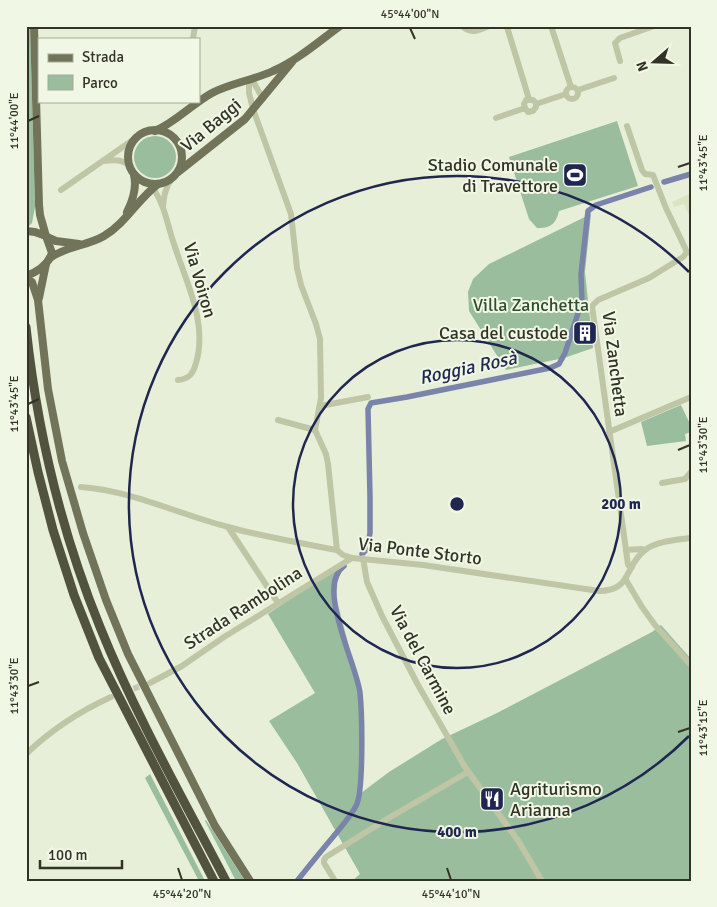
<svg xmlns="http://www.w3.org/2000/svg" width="717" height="907" viewBox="0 0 717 907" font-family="Signika,sans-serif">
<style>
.green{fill:#9abd9e}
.plaza{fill:#dae6c1}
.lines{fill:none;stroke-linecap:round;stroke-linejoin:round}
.canal{stroke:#7a83aa;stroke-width:5.5}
.minor-tunnel{stroke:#c4c9b5;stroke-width:6;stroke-dasharray:6 3;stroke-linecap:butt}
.minor{stroke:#bfc6a6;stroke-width:6}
.major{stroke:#717458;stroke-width:8}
.highway{stroke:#51533e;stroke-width:9}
.ticks{fill:none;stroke:#323326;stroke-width:2}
.ring{fill:none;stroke:#1f2751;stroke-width:2.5}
.labels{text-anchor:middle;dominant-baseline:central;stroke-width:4;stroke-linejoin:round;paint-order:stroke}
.street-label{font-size:18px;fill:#323326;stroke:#f1f7e5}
.poi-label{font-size:18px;fill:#323326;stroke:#f1f7e5;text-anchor:end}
.park-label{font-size:18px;fill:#2c4f31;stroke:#f1f7e5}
.water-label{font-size:19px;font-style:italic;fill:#1f2751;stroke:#f1f7e5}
.centre{fill:#1f2751;stroke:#f1f7e5;stroke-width:2.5}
.ring-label{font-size:15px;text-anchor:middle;font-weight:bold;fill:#1f2751;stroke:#f1f7e5;stroke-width:4;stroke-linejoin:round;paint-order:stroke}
.neatline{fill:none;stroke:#323326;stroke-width:2}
.ticks-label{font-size:12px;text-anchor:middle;fill:#323326}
</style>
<rect width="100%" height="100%" fill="#e8efd9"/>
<g class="green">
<path d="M 26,26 L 30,26 L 35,207 L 32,223 L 28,227 C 28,207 31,195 26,175 Z"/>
<path d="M 617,121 L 638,186 L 559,211 C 556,224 550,229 537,228 L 529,219 L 509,157 Z"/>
<circle cx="155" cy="157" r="21"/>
<polygon points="591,214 585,272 593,348 564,358 506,370 469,311 468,292 473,279 489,264"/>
<polygon points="681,405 691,426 691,432 685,434 686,441 647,446 641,422"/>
<polygon points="336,568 342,571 337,582 336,597 363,701 361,793 389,772 442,739 495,714 652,632 661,625 691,659 691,881 352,881 360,874 297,763 269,721 315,693 268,614"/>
<polygon points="150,774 205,881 199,881 145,778"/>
<polygon points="206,820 245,881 236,881 205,821"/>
</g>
<polygon class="plaza" points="691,193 691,220 684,204 674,207 672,202"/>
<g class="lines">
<g class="canal">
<polyline points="664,182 691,174"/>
<polyline points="362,554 367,549 370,533 370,497 368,409 371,403 407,397 550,368 559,364 565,353 582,301 581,274 588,211 596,205 651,187"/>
<path d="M 297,881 C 309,866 321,851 333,837 C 341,827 350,817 356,806 C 364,792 362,712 360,693 C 357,665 315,586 344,566"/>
</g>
<polyline class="minor-tunnel" points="125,692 146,684"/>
<g class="minor">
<path d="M 462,26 C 471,35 479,30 489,26"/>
<polyline points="551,26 571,87"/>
<polyline points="507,27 529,99"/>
<polyline points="193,39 195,26"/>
<polyline points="620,61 615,43 620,38 654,26"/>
<circle cx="572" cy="93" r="6"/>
<polyline points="578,90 614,78"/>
<polyline points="263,99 254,83 249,81 249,93 253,109 291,214 297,268 301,285 316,324 320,339 321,398 315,430 326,454 328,464 337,550"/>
<polyline points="536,104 566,94"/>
<polyline points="496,118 525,108 528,112 533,111 536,107 536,103 533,100 526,100 524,104 525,108"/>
<polyline points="627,126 642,170 645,174 653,175 666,208 687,252"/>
<path d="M 104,161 C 115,160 121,159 130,166"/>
<path d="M 149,184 C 164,199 167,224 174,244 C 186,282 208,323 196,363 C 193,374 189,379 178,380"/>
<polyline points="61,190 137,137"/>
<path d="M 163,207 C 164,196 165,188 172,178"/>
<polyline points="320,406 368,397"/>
<polyline points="278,420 315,430"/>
<polyline points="609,432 691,397"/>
<polyline points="662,483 685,479 691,472"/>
<path d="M 81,487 C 133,491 178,514 228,527 C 264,537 301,543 337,550 L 343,555 L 352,558 L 423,565 L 599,591 C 632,591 624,566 645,550 C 657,541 676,540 691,538"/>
<polyline points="228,527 278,603"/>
<polyline points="626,550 642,549 645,550"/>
<polyline points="363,558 367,582 382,616 418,685 465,767 519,842 542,881"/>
<polyline points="632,567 628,565 626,550 592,306 598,300 649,278 683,257 687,252 691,253"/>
<polyline points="626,580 642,607 655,625 691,665"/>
<polyline points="150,683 182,666 224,637 352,558"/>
<path d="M 26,754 C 52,729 78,712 111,697"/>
<polyline points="335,881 324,863 324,860 326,857 387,819 468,772"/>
</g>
<g class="major">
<polyline points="34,26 39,205 40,215 46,236"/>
<circle cx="155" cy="157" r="27"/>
<path d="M 155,131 C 176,122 192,104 212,93 C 231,83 254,80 273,71 C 298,60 318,42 340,26"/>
<polyline points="178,172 245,119 292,62"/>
<path d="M 127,212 C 133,200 137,188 134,175"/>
<path d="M 26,231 L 35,232 L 46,236 L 52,253 C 48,265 37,272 26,276"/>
<polyline points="47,237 56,241 79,244"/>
<path d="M 50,258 C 66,246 87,246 104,236 C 126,223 138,199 158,184"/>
<polyline points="26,279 32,282 38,300 48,389 62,461 83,533 106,600 128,654 215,826 250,881"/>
<polyline points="39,298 46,264"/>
</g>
<g class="highway">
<path d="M 26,327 C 37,430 61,531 100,627 C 135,714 182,797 226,881"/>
<polyline points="26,417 38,472 53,530 74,595 99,658 214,881"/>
</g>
</g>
<path class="ticks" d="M 410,28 L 415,39M 28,121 L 39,116M 678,167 L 690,163M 28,404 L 39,399M 678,450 L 690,445M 28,686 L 39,682M 678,732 L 690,728M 178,868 L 182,880M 447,868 L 451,880"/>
<g class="ring">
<circle cx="457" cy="504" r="164"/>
<path d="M689 736A328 328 0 1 1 689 272"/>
</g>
<defs>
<symbol id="stadium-square" viewBox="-11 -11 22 22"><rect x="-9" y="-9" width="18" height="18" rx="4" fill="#1f2751" stroke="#f1f7e5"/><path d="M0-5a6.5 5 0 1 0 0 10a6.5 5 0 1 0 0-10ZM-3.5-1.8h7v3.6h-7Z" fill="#fff"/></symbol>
<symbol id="building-square" viewBox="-11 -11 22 22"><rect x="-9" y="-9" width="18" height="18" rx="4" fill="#1f2751" stroke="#f1f7e5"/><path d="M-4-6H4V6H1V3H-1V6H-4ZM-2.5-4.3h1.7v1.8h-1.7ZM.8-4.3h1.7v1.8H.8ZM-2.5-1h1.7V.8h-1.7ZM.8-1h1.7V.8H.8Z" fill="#fff"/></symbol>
<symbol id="restaurant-square" viewBox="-11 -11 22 22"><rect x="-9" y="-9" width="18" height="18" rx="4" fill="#1f2751" stroke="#f1f7e5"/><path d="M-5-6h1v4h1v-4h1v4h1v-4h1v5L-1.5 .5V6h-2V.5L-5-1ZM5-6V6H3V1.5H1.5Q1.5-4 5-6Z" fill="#fff"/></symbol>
</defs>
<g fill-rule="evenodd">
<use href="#stadium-square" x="561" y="161" width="28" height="28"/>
<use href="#building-square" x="571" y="319" width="28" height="28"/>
<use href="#restaurant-square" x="478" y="785" width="28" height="28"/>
</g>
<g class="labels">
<g class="street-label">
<text transform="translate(211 125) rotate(-40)">Via Baggi</text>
<text transform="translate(200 280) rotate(74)">Via Voiron</text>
<text transform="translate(615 364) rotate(83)">Via Zanchetta</text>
<text transform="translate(420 551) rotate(7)">Via Ponte Storto</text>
<text transform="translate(243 608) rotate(-33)">Strada Rambolina</text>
<text transform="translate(423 660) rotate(62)">Via del Carmine</text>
</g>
<g class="poi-label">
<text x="558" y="165">Stadio Comunale<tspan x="558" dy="21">di Travettore</tspan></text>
<text x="568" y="333">Casa del custode</text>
<text x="510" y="789" text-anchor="start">Agriturismo<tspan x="510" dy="21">Arianna</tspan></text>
</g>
<g class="park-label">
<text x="531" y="305">Villa Zanchetta</text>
</g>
<g class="water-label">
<text transform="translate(468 368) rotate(-12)">Roggia Rosà</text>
</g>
</g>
<circle cx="457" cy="504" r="8" class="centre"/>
<g class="ring-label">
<text x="621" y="509">200 m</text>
<text x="457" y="837">400 m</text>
</g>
<rect width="717" height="907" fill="none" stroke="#f1f7e5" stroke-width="55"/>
<rect x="38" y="38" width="162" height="65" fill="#f1f7e5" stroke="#a5a999"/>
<rect x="48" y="54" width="25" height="8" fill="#717458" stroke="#a5a999"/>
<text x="82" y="62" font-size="15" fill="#323326">Strada</text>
<rect x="48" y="75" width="25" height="15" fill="#9abd9e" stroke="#a5a999"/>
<text x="82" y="88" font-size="15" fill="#323326">Parco</text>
<g transform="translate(654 62) rotate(250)" stroke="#f1f7e5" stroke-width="4" paint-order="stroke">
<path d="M0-4L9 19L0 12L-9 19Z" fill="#323326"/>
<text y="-8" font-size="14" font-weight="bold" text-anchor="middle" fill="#323326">N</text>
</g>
<path d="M40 860v8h82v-8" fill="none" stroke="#323326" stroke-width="2.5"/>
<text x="48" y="860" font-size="15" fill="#323326" stroke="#f1f7e5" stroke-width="4" paint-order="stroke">100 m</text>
<rect x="28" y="28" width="662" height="852" class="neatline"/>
<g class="ticks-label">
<text x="410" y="18">45°44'00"N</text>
<text transform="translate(14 121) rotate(-90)" y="4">11°44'00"E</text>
<text transform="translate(703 163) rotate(-90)" y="4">11°43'45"E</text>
<text transform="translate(14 404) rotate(-90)" y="4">11°43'45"E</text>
<text transform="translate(703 445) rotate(-90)" y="4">11°43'30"E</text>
<text transform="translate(14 686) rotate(-90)" y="4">11°43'30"E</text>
<text transform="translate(703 728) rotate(-90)" y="4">11°43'15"E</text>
<text x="182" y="898">45°44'20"N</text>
<text x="451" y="898">45°44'10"N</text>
</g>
</svg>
